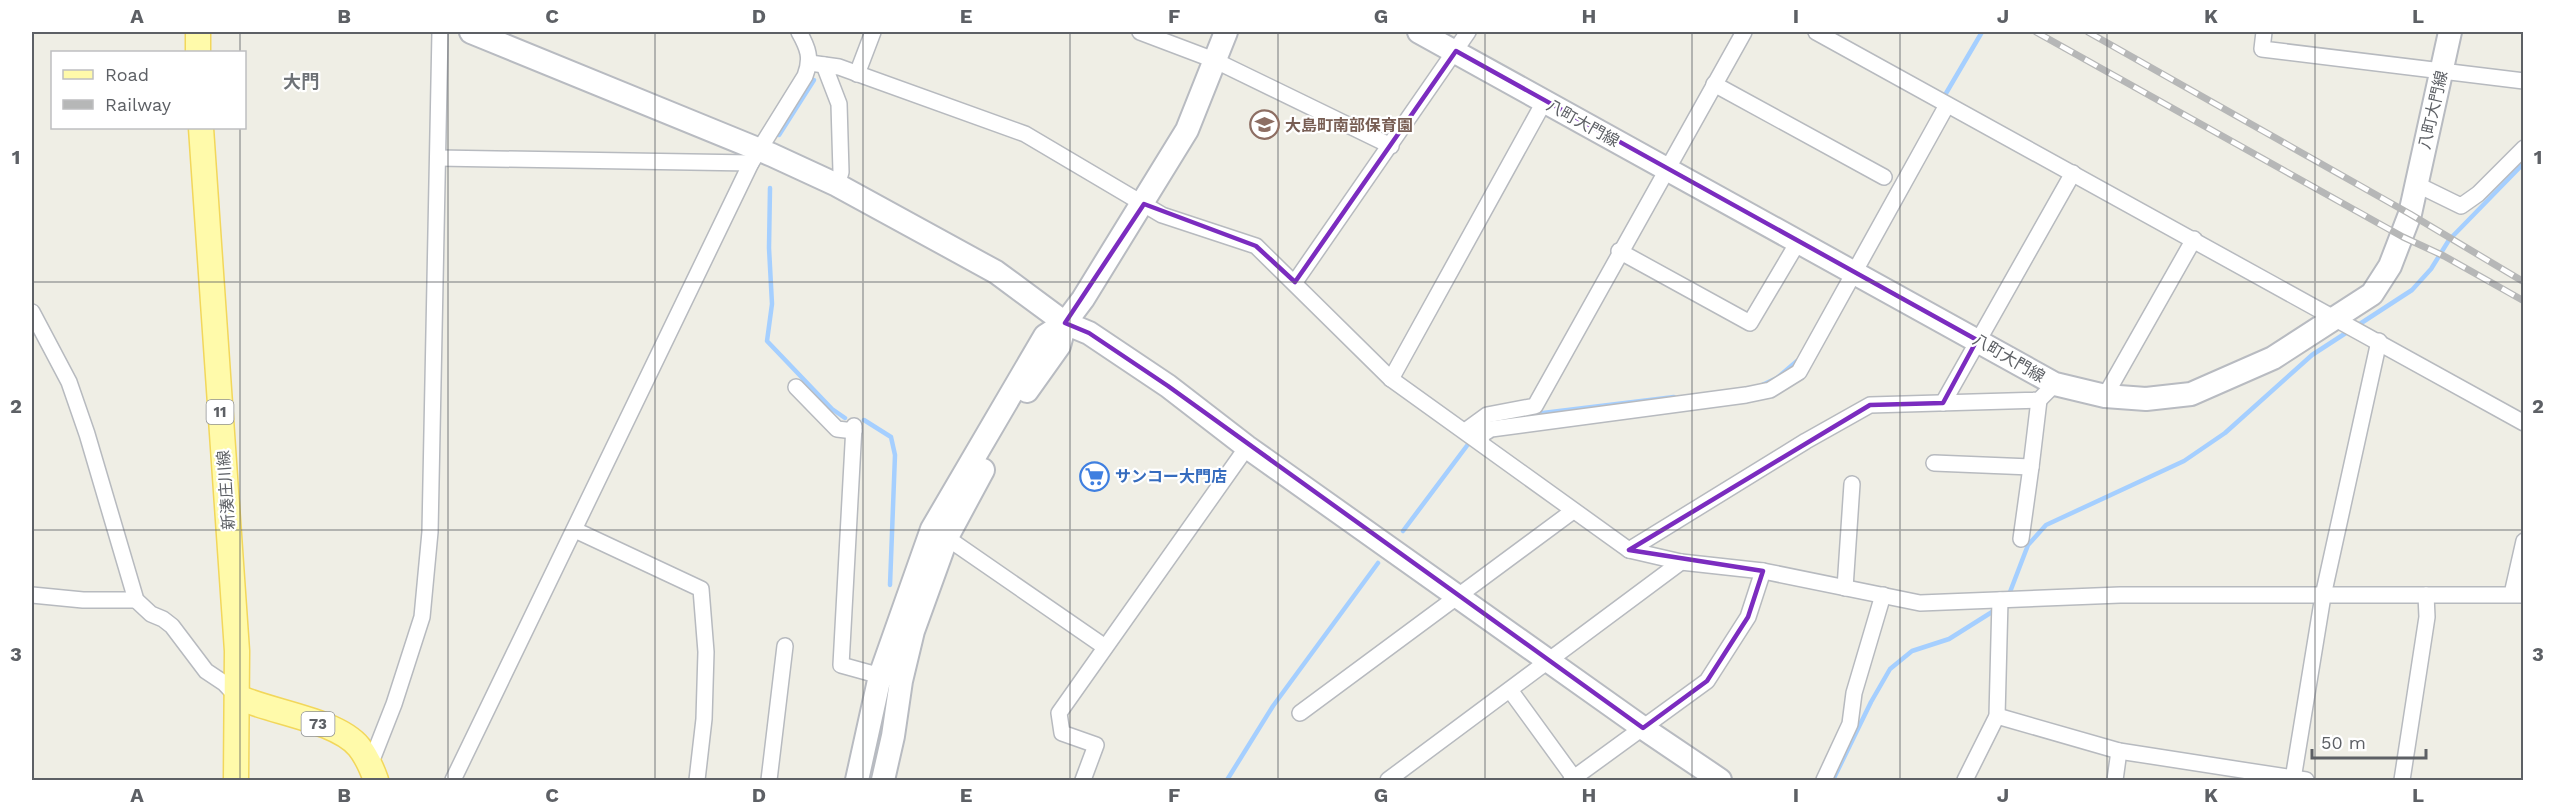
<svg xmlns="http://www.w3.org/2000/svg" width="2555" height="812" viewBox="0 0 2555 812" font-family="'Work Sans','Noto Sans JP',sans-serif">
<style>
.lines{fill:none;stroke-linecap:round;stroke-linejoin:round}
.stream{stroke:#a5cfff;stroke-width:4.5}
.street-casing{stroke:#b7babf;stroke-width:18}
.secondary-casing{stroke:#b8bbc1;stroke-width:26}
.primary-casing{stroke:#f2d75b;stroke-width:27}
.street{stroke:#fff;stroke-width:15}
.secondary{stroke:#fff;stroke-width:22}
.primary{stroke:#fffaaa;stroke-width:24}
.rail-casing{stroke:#b6b7b7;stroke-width:7}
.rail{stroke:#fff;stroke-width:4.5;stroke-dasharray:14;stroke-linecap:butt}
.marked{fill:none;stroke:#7b2cbf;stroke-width:4.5;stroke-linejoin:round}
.grid{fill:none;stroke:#5d6065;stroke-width:1.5;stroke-opacity:0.55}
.labels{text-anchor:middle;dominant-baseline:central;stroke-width:4.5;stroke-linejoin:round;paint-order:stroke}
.shield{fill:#fff;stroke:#8e9093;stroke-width:1.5}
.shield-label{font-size:15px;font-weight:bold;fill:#5d6065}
.street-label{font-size:16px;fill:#5d6065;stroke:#fff}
.education-label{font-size:16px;font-weight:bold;fill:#785e54;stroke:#fff;text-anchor:start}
.shop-label{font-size:16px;font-weight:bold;fill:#366cbe;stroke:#fff;text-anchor:start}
.neighbourhood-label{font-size:18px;font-weight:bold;fill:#6e7277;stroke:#fff}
.neatline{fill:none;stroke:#5d6065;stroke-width:2}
.grid-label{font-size:20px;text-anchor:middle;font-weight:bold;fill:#5d6065}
</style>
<rect width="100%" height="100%" fill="#efeee5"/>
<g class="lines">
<g class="stream">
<polyline points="1945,95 1982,32"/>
<polyline points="779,135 814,80"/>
<polyline points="770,188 769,248 772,304 767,341 832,409 845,418"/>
<polyline points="1760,386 1777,378 1797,361"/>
<polyline points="1519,416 1674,397"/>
<polyline points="864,420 891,437 895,455 890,585"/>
<polyline points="1403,531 1469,443"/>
<polyline points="2010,592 2028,545 2046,525 2184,461 2225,433 2312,355 2412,290 2431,269 2449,240 2524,163"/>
<polyline points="874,771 886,709"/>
<polyline points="1227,780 1273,706 1378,563"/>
<polyline points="1833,780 1871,702 1890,669 1912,651 1949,639 1992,612"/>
</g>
<defs>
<g id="street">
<polyline points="1140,32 1214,60 1391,146"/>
<polyline points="1816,32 2524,423"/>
<polyline points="2264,32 2262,49 2524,81"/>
<polyline points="810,63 839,67 1025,134 1162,215 1256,246 1391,379 1629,550 1681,562 1763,571 1920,603 2120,595 2524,595"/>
<polyline points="824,65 839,104 841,172 837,185"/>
<polyline points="857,74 873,32"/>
<polyline points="1714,84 1884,177"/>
<polyline points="438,158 751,163"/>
<polyline points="2416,184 2461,206 2478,194 2524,148"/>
<polyline points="1619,251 1750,323 1798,242"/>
<polyline points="1295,282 1468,32"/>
<polyline points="32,312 69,382 87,434 136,600 151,614 163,619 172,626 206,671 224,683 237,697"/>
<polyline points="1391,379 1544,102"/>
<polyline points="796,387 837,429 854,431"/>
<polyline points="2105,396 2194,239"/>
<polyline points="1943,403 2073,173"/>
<polyline points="854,426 841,665 888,678"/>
<polyline points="1465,431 1487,415 1535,406 1744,32"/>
<polyline points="1480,442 1483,434 1491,429 1746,395 1770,390 1799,372 1947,105"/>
<polyline points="1934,463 2031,467 2039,400"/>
<polyline points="575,530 701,589 706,652 704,719 697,780"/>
<polyline points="940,533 1105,647"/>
<polyline points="2021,539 2031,467"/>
<polyline points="1629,550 1806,441 1870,405 2039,400 2055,384"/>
<polyline points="1845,588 1852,484"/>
<polyline points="2512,594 2524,541"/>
<polyline points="32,595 83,600 136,600"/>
<polyline points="1510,690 1574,778"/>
<polyline points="1300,713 1573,511"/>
<polyline points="1997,716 2119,751 2306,780"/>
<polyline points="370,765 394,704 422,617 430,532 440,32"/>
<polyline points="2293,779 2323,596 2379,341"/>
<path d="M 453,780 L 751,163 L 805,76 C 812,58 808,48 799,32"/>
<polyline points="769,780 785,646"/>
<polyline points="1083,780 1096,745 1062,733 1059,713 1247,447"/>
<polyline points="1388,780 1681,562"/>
<polyline points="1571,780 1707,681 1748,617 1763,571"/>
<polyline points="1824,780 1850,724 1854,693 1883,595"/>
<polyline points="1965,780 1997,716 2000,600"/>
<polyline points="2115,780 2119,751"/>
<polyline points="2402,780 2427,617 2426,595"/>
</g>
<g id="secondary">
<polyline points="471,32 772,155 837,185 996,272 1065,323 1089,333 1168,386 1247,447 1643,728 1720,780"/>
<polyline points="1419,32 2055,384 2105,396 2146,399 2191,394 2273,358 2372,294 2390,266 2410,214 2450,32"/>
<polyline points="1027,391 1059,346 1065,323"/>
<polyline points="857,780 880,676 932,529 1045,336 1065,323 1083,299 1187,130 1226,32"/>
<polyline points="883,780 893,736 901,681 913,631 947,537 983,470"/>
</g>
<g id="primary">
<polyline points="198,32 198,52"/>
<polyline points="201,128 237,651 236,780"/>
<path d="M 238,697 C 270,712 337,720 359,747 C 367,757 372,769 376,780"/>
</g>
</defs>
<use href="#street" class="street-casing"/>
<use href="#secondary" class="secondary-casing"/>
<use href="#primary" class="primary-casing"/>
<use href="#street" class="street"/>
<use href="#secondary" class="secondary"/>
<use href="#primary" class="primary"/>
<defs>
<g id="rail">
<polyline points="2036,32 2403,237 2444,256 2524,301"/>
<polyline points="2088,32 2410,214 2524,282"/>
</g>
</defs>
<use href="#rail" class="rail-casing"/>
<use href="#rail" class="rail"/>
</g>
<path class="marked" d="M 1456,51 L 1977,340 L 1943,403 L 1870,405 L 1629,550 L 1763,571 L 1748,617 L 1707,681 L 1643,728 L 1168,386 L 1089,333 L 1065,323 L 1144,204 L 1256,246 L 1295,282 Z"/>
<path class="grid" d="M 240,32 L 240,52M 448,32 L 448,780M 655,32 L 655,780M 863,32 L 863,780M 1070,32 L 1070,780M 1278,32 L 1278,780M 1485,32 L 1485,780M 1692,32 L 1692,780M 1900,32 L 1900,780M 2107,32 L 2107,780M 2315,32 L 2315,780M 240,128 L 240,780M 32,282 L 2524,282M 32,530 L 2524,530"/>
<defs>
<symbol id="school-ring" viewBox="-11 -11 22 22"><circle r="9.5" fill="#fff" stroke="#8d6e63" stroke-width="1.5"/><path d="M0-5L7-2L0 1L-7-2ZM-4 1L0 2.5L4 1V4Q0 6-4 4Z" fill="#8d6e63"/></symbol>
<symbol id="supermarket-ring" viewBox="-11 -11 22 22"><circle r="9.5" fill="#fff" stroke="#3f7fe0" stroke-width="1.5"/><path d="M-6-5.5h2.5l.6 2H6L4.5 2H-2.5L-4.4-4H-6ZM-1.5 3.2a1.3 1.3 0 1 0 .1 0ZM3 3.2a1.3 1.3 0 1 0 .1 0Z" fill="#3f7fe0"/></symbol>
</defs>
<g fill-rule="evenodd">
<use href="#school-ring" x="1248" y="108" width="33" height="33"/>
<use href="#supermarket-ring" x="1078" y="460" width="33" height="33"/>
</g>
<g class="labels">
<g class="shield">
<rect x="206.5" y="400" width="27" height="24" rx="4.5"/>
<rect x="301.5" y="712" width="33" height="24" rx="4.5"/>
</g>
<g class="shield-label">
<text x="220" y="412">11</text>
<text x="318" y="724">73</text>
</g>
<g class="street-label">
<text transform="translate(2433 110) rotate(-77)">八町大門線</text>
<text transform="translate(1583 123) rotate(29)">八町大門線</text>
<text transform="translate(2009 358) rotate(30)">八町大門線</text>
<text transform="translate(226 490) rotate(-94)">新湊庄川線</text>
</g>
<g class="education-label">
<text x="1285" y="125">大島町南部保育園</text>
</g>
<g class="shop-label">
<text x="1115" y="476">サンコー大門店</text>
</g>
<g class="neighbourhood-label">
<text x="301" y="81">大門</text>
</g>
</g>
<rect width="2555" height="812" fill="none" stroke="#ffffff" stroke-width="66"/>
<rect x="51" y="51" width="195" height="78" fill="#ffffff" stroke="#bebfc1" stroke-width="1.5"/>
<rect x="63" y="70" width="30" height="9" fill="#fffaaa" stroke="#bebfc1" stroke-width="1.5"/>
<text x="105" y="81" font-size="18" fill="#5d6065">Road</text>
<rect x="63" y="100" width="30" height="9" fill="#b6b7b7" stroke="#bebfc1" stroke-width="1.5"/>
<text x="105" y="111" font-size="18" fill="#5d6065">Railway</text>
<path d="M2312 749v9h114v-9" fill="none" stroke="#5d6065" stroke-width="3"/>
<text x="2321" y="749" font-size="18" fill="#5d6065" stroke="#ffffff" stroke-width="4.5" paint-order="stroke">50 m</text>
<rect x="33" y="33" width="2489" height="746" class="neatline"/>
<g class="grid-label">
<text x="137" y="23">A</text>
<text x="344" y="23">B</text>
<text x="552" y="23">C</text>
<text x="759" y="23">D</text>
<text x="966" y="23">E</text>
<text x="1174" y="23">F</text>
<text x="1381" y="23">G</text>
<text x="1589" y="23">H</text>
<text x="1796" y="23">I</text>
<text x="2003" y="23">J</text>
<text x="2211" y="23">K</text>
<text x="2418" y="23">L</text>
<text x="16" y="164">1</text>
<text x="2538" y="164">1</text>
<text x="16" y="413">2</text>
<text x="2538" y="413">2</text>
<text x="16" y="661">3</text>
<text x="2538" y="661">3</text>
<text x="137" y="802">A</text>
<text x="344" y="802">B</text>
<text x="552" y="802">C</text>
<text x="759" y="802">D</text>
<text x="966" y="802">E</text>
<text x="1174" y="802">F</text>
<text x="1381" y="802">G</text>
<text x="1589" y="802">H</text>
<text x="1796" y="802">I</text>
<text x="2003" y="802">J</text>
<text x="2211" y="802">K</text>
<text x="2418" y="802">L</text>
</g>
</svg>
